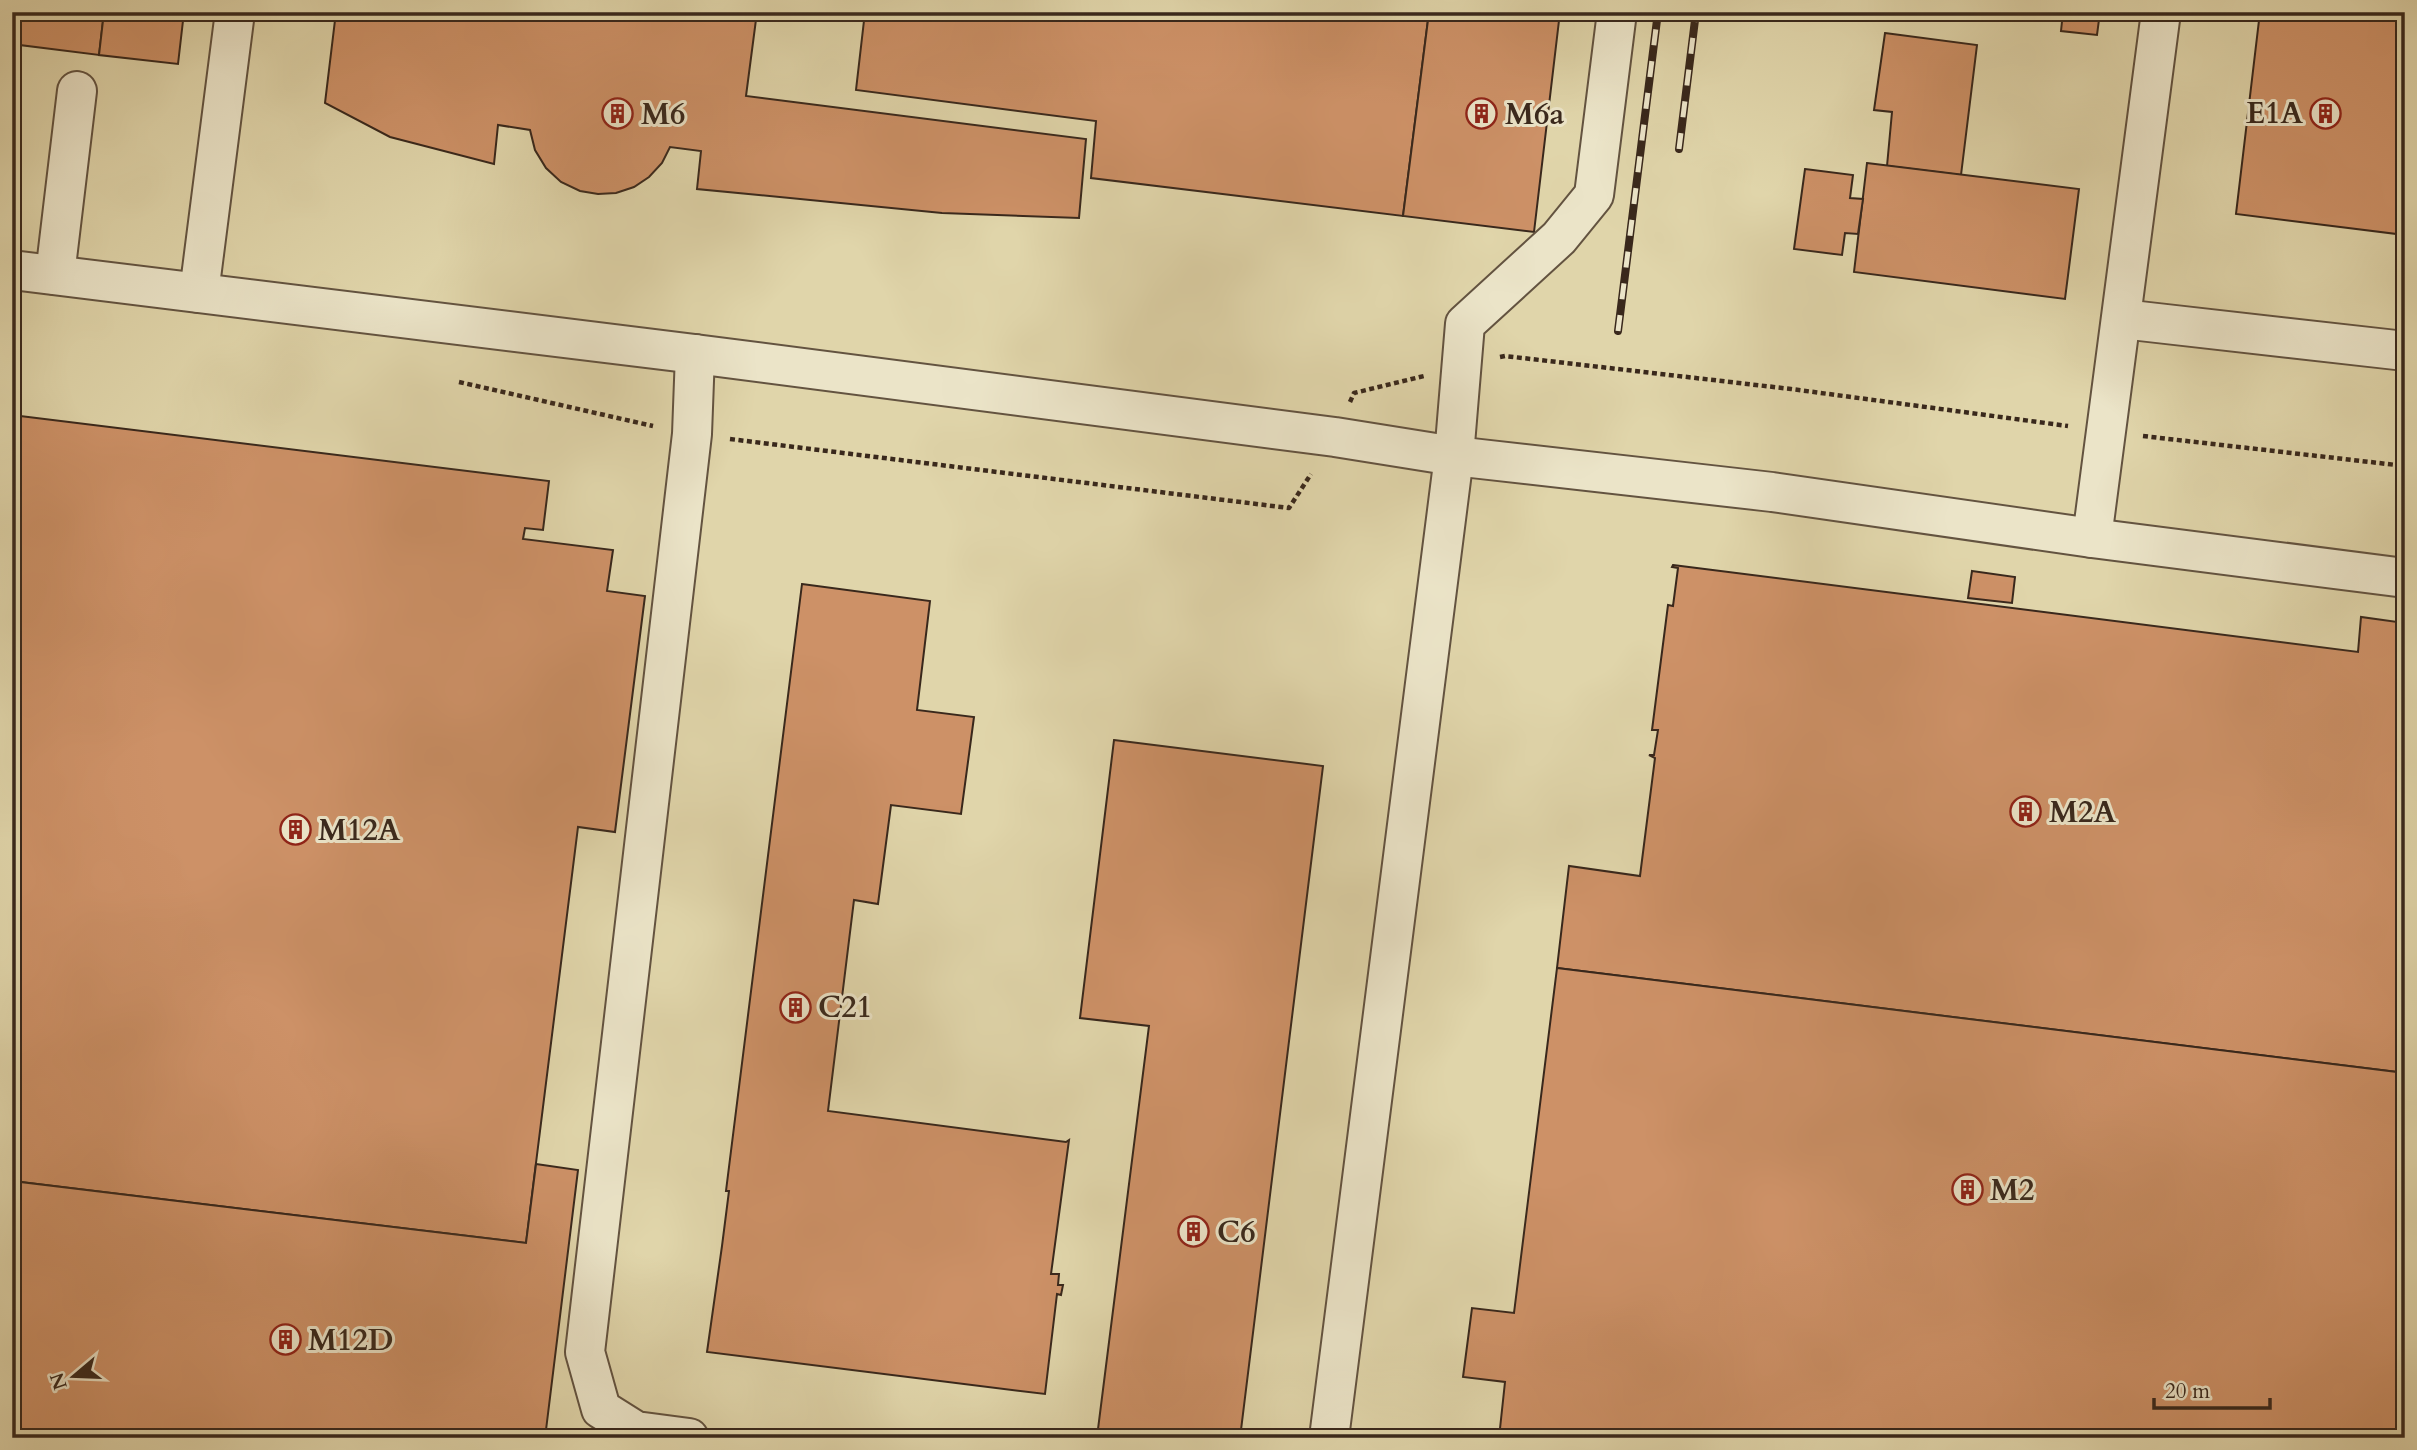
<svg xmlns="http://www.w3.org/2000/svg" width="2417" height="1450" viewBox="0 0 2417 1450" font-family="Cardo,serif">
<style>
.building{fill:#cd9167;stroke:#39281c;stroke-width:2}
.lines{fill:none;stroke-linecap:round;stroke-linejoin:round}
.minor-casing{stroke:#635340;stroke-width:42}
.path{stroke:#39281c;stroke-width:4.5;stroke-dasharray:5 3.5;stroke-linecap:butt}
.minor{stroke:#ebe4c8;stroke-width:38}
.rail-casing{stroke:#39281c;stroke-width:8}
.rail{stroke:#ebe4c8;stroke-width:5;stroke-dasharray:16;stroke-linecap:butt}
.labels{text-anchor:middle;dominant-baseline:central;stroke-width:6;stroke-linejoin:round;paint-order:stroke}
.poi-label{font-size:30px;font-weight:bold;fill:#39281c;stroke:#ebe4c8;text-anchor:start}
</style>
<rect width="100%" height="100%" fill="#e0d5aa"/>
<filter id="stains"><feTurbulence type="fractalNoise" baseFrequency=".00286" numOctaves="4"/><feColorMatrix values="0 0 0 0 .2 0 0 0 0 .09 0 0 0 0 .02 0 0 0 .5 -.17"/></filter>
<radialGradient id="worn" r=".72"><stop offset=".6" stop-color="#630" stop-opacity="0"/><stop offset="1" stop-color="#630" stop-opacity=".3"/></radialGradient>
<g class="building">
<polygon points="12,12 104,12 99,55 12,44"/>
<polygon points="104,12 184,12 178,64 99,55"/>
<polygon points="336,12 757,12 746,96 1086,139 1079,218 942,213 697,189 701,151 670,147 662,163 649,177 634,187 616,193 598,194 580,191 561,182 546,168 535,150 530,130 498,125 494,164 390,137 325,103"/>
<polygon points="865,12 1429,12 1403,216 1091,178 1096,121 856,90"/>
<polygon points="1429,12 1560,12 1534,232 1403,216"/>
<polygon points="2063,12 2100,12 2097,35 2061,31"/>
<polygon points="2260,12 2405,12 2405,235 2236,214"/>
<polygon points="1885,33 1977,45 1961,175 1887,166 1892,112 1874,110"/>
<polygon points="1867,163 2079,189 2065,299 1854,272"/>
<polygon points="1805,169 1853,175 1850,198 1863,199 1858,234 1845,233 1842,255 1794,249"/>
<polygon points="12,415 549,481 543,530 525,528 523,539 613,550 607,591 645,596 615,832 578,827 526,1243 12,1181"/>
<polygon points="1673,565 2358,652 2361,617 2405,623 2405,1073 1557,968 1569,866 1640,876 1655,758 1649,755 1654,755 1658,730 1652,730 1668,605 1673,606 1678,568 1672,567"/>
<polygon points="1972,571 2015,577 2012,603 1968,598"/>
<polygon points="802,584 930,601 917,710 974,717 961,814 891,805 878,904 854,900 828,1111 1066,1142 1069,1140 1051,1274 1059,1274 1058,1285 1063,1285 1061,1295 1057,1294 1045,1394 707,1352 722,1246 729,1191 726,1191"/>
<polygon points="1114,740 1323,766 1240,1438 1097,1437 1149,1026 1080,1018"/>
<polygon points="1557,968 2405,1073 2405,1438 1499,1438 1505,1382 1463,1377 1472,1308 1514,1313"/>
<polygon points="536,1164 578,1170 545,1438 12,1438 12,1181 526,1243"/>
</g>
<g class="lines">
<defs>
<g id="minor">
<polyline points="12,270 695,354 1335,437 1454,456 1772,492 2092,538 2405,578"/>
<polyline points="55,275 77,91"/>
<polyline points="199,293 235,12"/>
<polyline points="2122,319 2405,351"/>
<polyline points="2092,538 2161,12"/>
<polyline points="689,1438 636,1431 601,1409 585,1352 692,434 695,354"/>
<polyline points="1329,1438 1454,456 1465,324 1559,238 1594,195 1617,12"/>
</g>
</defs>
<use href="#minor" class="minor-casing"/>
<g class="path">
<polyline points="1500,357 1505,356 1791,389 2068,426"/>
<polyline points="459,382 653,426"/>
<polyline points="1350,402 1354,393 1424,376"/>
<polyline points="2143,436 2405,466"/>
<polyline points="730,439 1289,508 1311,474"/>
</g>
<use href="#minor" class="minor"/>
<defs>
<g id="rail">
<polyline points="1679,149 1696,12"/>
<polyline points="1618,331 1658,12"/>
</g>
</defs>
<use href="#rail" class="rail-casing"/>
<use href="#rail" class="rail"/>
</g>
<defs>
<symbol id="building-ring" viewBox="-11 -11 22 22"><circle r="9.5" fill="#ebe4c8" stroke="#8f2418" stroke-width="1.5"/><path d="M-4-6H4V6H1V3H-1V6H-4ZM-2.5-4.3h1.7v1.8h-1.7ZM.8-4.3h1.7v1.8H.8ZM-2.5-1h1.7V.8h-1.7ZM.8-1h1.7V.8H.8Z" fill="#8f2418"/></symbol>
</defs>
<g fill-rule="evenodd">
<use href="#building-ring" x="2308" y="96" width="35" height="35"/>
<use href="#building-ring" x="600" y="96" width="35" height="35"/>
<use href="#building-ring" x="1464" y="96" width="35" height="35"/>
<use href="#building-ring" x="2008" y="794" width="35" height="35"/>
<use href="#building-ring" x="278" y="812" width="35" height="35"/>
<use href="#building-ring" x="778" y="990" width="35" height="35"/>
<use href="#building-ring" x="1950" y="1172" width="35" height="35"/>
<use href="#building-ring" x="1176" y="1214" width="35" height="35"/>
<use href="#building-ring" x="268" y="1322" width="35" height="35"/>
</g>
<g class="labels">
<g class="poi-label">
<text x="2303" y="113" text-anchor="end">E1A</text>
<text x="641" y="114">M6</text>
<text x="1505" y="114">M6a</text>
<text x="2049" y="812">M2A</text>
<text x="318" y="830">M12A</text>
<text x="818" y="1007">C21</text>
<text x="1990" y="1190">M2</text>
<text x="1217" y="1232">C6</text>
<text x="308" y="1340">M12D</text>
</g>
</g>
<rect width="2417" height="1450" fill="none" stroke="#e0d5aa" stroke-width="42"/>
<rect x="14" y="14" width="2389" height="1422" fill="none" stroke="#39281c" stroke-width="3.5"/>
<rect x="21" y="21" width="2375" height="1408" fill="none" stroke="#39281c" stroke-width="2"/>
<g transform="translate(74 1376) rotate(251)" stroke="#ebe4c8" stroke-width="5" paint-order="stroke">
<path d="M0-5L12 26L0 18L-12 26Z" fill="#39281c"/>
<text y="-10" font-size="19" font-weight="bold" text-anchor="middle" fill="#39281c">N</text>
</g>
<path d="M2154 1398v10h116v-10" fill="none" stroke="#39281c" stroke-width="3.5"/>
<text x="2165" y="1398" font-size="21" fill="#39281c" stroke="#ebe4c8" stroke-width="5" paint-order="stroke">20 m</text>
<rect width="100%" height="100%" filter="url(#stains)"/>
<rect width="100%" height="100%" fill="url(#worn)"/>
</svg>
